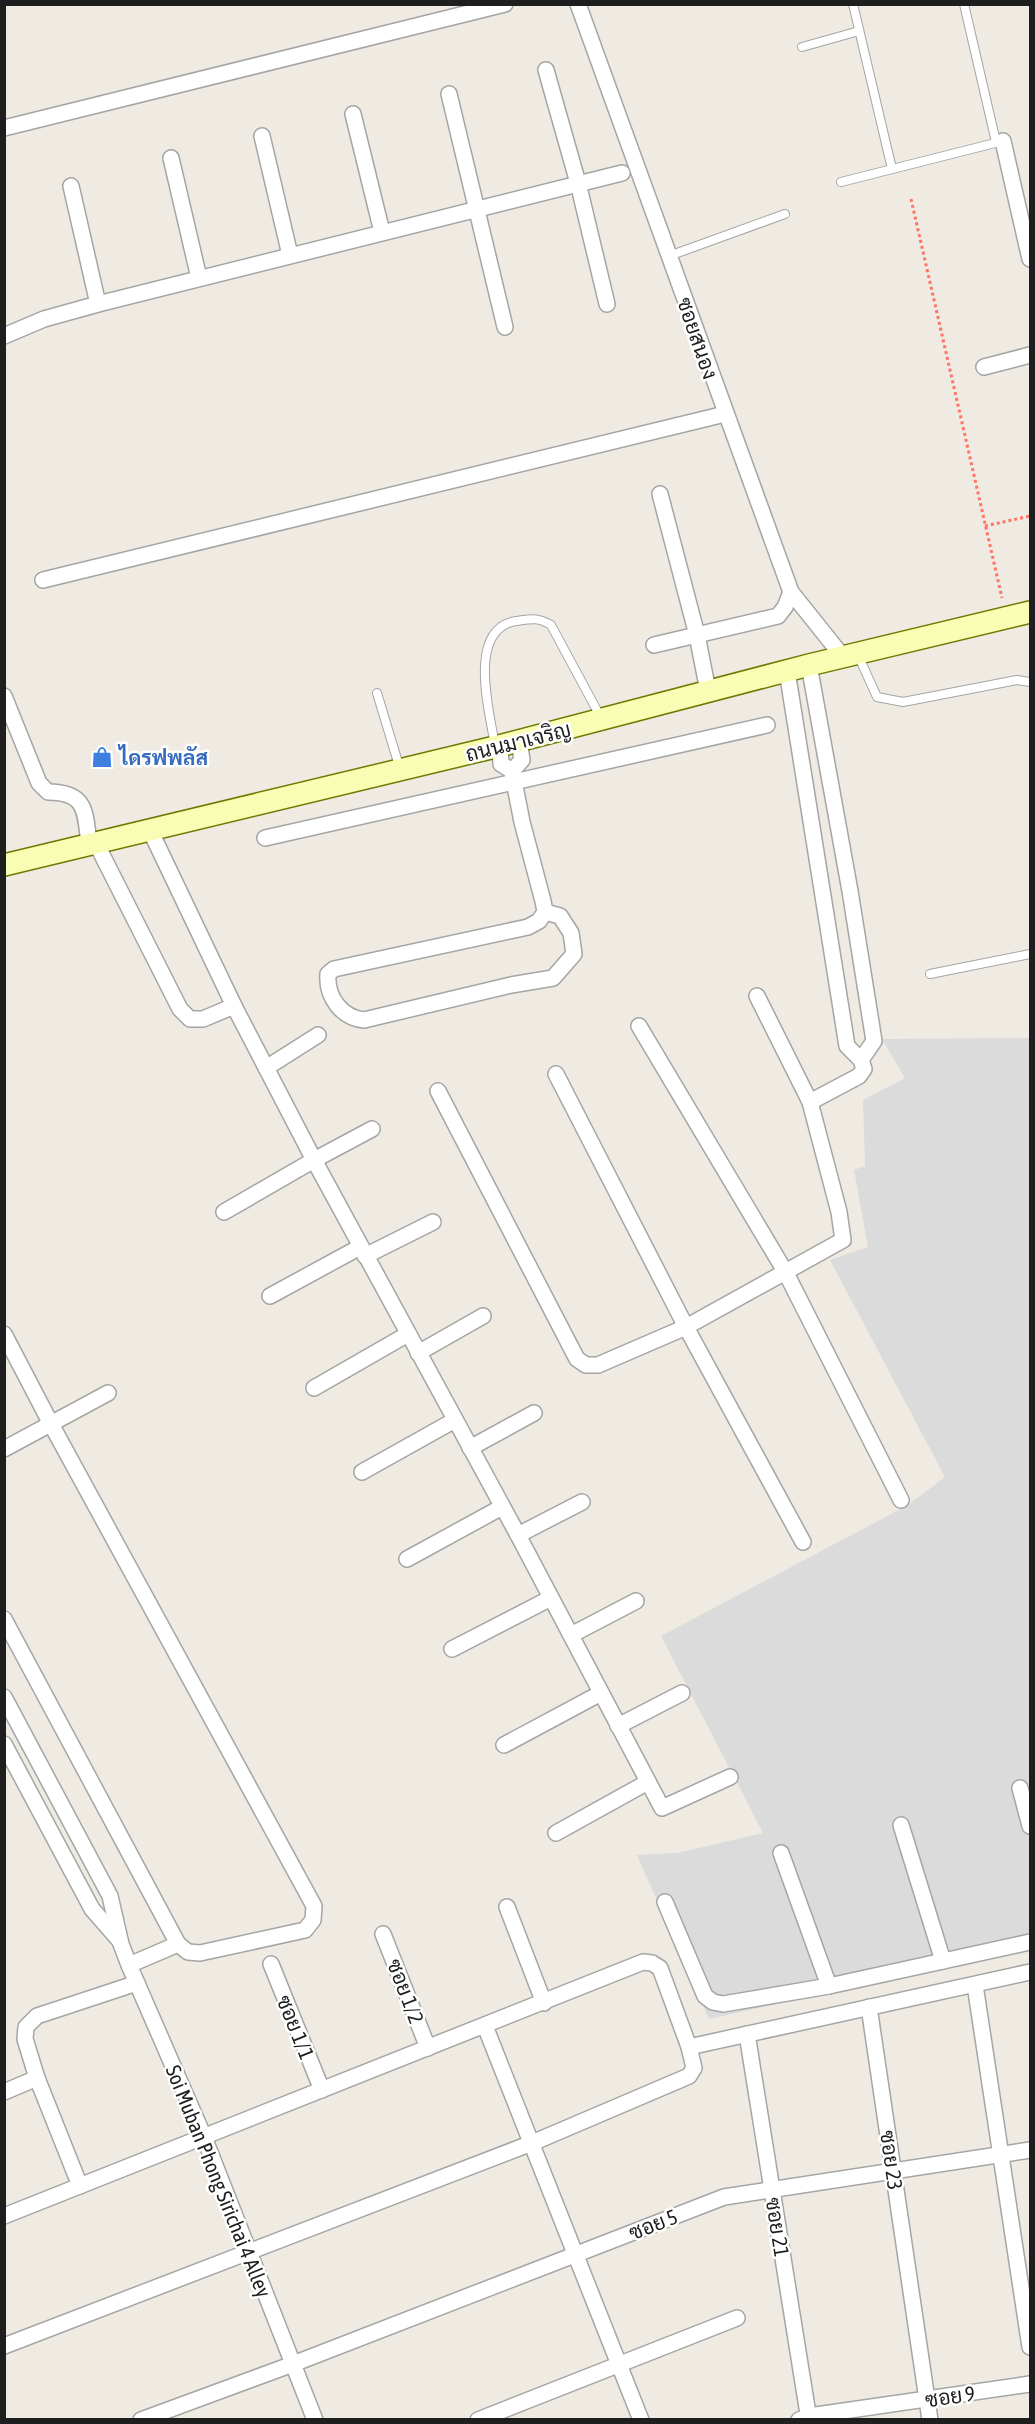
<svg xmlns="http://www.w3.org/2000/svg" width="1035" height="2424" viewBox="0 0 1035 2424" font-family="'Asap Condensed',Sarabun,sans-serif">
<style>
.residential{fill:#dcdbdb}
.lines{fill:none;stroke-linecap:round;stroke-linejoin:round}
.service-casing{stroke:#a5a5a5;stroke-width:10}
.minor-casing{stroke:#a5a5a5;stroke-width:18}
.secondary-casing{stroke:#6d7a00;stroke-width:24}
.path{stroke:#ff7465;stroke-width:3;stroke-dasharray:3 3;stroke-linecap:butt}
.service{stroke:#fff;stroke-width:8}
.minor{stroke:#fff;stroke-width:15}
.secondary{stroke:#f9fdb4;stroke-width:21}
.labels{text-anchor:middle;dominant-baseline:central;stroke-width:5;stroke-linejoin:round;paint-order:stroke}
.street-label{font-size:21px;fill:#1e1e1e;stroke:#fff}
.shop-label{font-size:21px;font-weight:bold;fill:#366cbe;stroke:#fff;text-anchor:start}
</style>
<rect width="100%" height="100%" fill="#efebe3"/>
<polygon class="residential" points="1030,1038 1030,1948 709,2019 637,1855 677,1853 763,1833 661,1636 908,1505 945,1477 830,1260 868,1247 854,1170 865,1166 863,1100 905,1078 882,1039"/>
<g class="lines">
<defs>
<g id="service">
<polyline points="853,4 892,169"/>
<polyline points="964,4 996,142"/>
<polyline points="802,47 859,31"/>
<polyline points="841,182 1003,141"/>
<polyline points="669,256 785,214"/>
<polyline points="858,655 877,697 903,702 1017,680 1030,682"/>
<polyline points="377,693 400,769"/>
<path d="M 495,746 C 490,713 466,629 516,621 C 532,619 537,617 551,625 L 600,716"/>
<polyline points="930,974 1030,954"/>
</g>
<g id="minor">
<polyline points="578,4 791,592 843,657"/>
<polyline points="546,70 578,183 607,304"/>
<polyline points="449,94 505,327"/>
<polyline points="353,114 382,232"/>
<polyline points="4,128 505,4"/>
<polyline points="262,136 290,255"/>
<polyline points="1003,141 1030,259"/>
<polyline points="171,158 199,278"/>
<polyline points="71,186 98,304"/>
<polyline points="4,336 44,319 98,304 622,173"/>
<polyline points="984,367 1030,355"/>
<polyline points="660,494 697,635 708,691"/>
<polyline points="43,580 725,414"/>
<polyline points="654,645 778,616 785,607 791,592"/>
<polyline points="809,665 850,891 874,1041 861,1060"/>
<polyline points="787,671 847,1046 861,1060 864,1069 859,1076 810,1102"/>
<path d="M 4,696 L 39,783 L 48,792 C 87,792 85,812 89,844"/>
<polyline points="500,746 501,764 512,771"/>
<path d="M 512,771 L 522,822 L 543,901 L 545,912 L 539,921 L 528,927 L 334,969 L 328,974 C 326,997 342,1018 364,1020 L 511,985 L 553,978 L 574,954 L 571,933 L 560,916 L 545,912"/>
<polyline points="512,771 522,760 519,741"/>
<polyline points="150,830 234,1006 314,1160 518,1535 662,1808 730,1777"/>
<polyline points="265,838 767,725"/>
<polyline points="96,843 180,1009 190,1019 203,1019 234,1006"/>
<polyline points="639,1026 786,1273 901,1500"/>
<polyline points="266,1068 318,1035"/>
<polyline points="556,1074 686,1327 803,1542"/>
<polyline points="438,1091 577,1359 586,1365 598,1365 686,1327 843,1240 839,1212 810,1102 757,996"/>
<polyline points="224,1212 314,1160 372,1129"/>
<polyline points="365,1256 433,1222"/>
<polyline points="270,1296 360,1247"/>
<polyline points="4,1334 51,1424 314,1906 313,1920 305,1930 200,1953 188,1952 178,1944 4,1619"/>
<polyline points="418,1353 483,1316"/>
<polyline points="314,1388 408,1334"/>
<polyline points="470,1448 534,1413"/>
<polyline points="4,1449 108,1393"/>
<polyline points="362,1472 455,1420"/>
<polyline points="518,1535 582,1502"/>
<polyline points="407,1559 502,1507"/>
<polyline points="571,1635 636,1601"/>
<polyline points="452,1649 551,1598"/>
<polyline points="4,1697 110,1896 121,1944 129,1965 204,2137 315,2420"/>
<polyline points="618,1726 682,1693"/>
<polyline points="4,1744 92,1909 120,1941"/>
<polyline points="504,1745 601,1693"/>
<polyline points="1020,1788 1030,1826"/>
<polyline points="901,1825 943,1961"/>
<polyline points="556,1833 648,1782"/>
<polyline points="781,1853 829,1986"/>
<polyline points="665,1902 705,1996 713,2002 723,2004 829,1986 1030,1942"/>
<polyline points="507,1907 544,2003"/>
<polyline points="383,1934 428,2048"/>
<polyline points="271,1964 322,2090"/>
<polyline points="129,1965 178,1944"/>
<polyline points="975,1985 1030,2347"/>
<polyline points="869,2007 930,2420"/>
<polyline points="485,2026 641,2420"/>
<polyline points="747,2034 809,2420"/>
<polyline points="689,2047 1030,1972"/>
<polyline points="4,2092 37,2078"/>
<polyline points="80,2186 37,2078 25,2039 26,2027 37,2016 137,1983"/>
<polyline points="4,2216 643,1962 652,1963 660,1968 689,2047 694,2068 689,2076 532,2143 4,2346"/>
<polyline points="141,2420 293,2364 724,2197 1030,2150"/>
<polyline points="478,2420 737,2318"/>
<polyline points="799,2420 809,2416 1030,2384"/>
</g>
<polyline id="secondary" points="4,865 495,747 809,665 1030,612"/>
</defs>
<use href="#service" class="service-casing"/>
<use href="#minor" class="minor-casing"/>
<use href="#secondary" class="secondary-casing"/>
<g class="path">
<polyline points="911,199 1002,598"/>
<polyline points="985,526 1030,516"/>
</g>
<use href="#service" class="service"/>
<use href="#minor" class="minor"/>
<use href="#secondary" class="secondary"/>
</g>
<defs>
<symbol id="shop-bare" viewBox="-9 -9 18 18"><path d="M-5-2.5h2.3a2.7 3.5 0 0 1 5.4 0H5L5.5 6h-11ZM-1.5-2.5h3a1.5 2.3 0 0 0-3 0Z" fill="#3f7fe0" stroke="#fff" stroke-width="2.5" paint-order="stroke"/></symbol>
</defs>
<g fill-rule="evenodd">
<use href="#shop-bare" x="87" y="742" width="30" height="30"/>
</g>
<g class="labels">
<g class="street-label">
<text transform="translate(698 338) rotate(71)">ซอยสนอง</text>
<text transform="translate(518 741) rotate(-14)">ถนนมาเจริญ</text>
<text transform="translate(406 1991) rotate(69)">ซอย 1/2</text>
<text transform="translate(296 2027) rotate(68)">ซอย 1/1</text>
<text transform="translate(892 2160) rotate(82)">ซอย 23</text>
<text transform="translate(219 2181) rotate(68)">Soi Muban Phong Sirichai 4 Alley</text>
<text transform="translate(653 2224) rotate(-21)">ซอย 5</text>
<text transform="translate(778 2227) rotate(81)">ซอย 21</text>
<text transform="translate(950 2396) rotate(-8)">ซอย 9</text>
</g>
<g class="shop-label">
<text x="119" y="757">ไดรฟพลัส</text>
</g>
</g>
<rect width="1035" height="2424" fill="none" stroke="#1e1e1e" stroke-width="12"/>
</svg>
